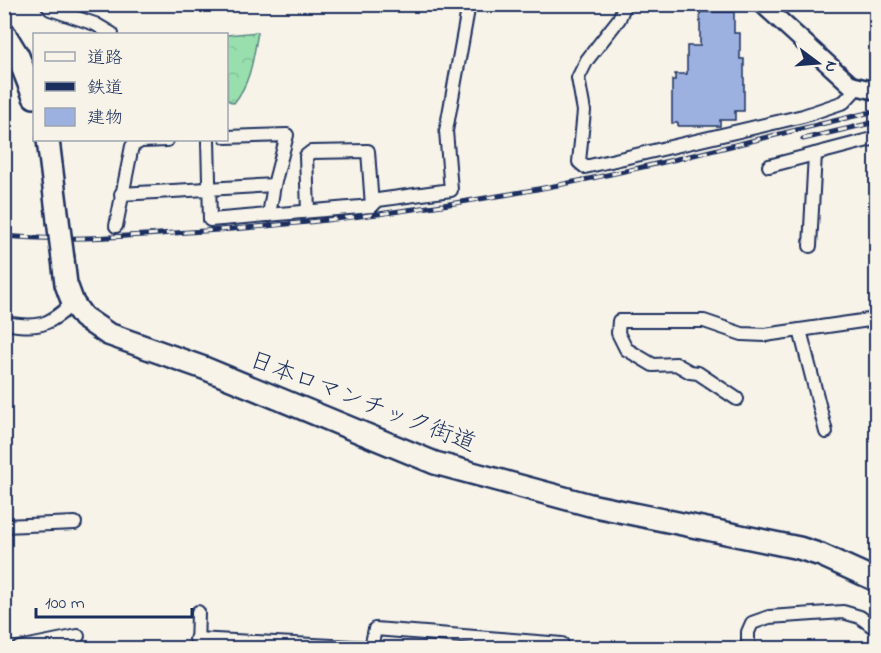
<svg xmlns="http://www.w3.org/2000/svg" width="881" height="653" viewBox="0 0 881 653" font-family="'Indie Flower','Klee One',sans-serif">
<style>
.park{fill:url(#park-crowns);stroke:#5a8786;stroke-width:1.5}
.building{fill:#9cb1df;stroke:#1b2f5e;stroke-width:1.5}
.lines{fill:none;stroke-linecap:round;stroke-linejoin:round}
.street-casing{stroke:#1b2f5e;stroke-width:16}
.secondary-casing{stroke:#1b2f5e;stroke-width:21}
.highway-casing{stroke:#1b2f5e;stroke-width:26}
.street{stroke:#f7f3e8;stroke-width:12}
.secondary{stroke:#f7f3e8;stroke-width:16}
.highway{stroke:#f7f3e8;stroke-width:21}
.rail-casing{stroke:#1b2f5e;stroke-width:5}
.rail{stroke:#f7f3e8;stroke-width:3;stroke-dasharray:9;stroke-linecap:butt}
.highway-bridge-casing{stroke:#1b2f5e;stroke-width:26;stroke-linecap:butt}
.highway-bridge{stroke:#f7f3e8;stroke-width:21}
.labels{text-anchor:middle;dominant-baseline:central;stroke-width:4.5;stroke-linejoin:round;paint-order:stroke}
.street-label{font-size:24px;fill:#1b2f5e;stroke:#f7f3e8}
</style>
<defs>
<pattern id="park-crowns" width="20" height="18" patternUnits="userSpaceOnUse" patternTransform="scale(1.5)"><rect width="20" height="18" fill="#98dfad"/><path d="M2 6a3 3 0 1 1 6 0M12 15a3 3 0 1 1 6 0" fill="none" stroke="#82c097"/></pattern>
</defs>
<rect width="100%" height="100%" fill="#f7f3e8"/>
<filter id="ink" filterUnits="userSpaceOnUse"><feTurbulence type="fractalNoise" baseFrequency=".0167" numOctaves="2"/><feDisplacementMap in="SourceGraphic" scale="12" xChannelSelector="R" yChannelSelector="G"/><feConvolveMatrix kernelMatrix="1 2 1 2 8 2 1 2 1" color-interpolation-filters="sRGB"/></filter>
<g filter="url(#ink)">
<path class="park" d="M 258,32 C 253,59 251,82 234,103 L 227,100 L 227,35 Z"/>
<polygon class="building" points="700,12 734,12 734,33 740,33 740,59 744,59 744,111 735,111 735,120 720,120 720,126 678,126 678,123 672,123 672,80 675,80 675,74 687,74 687,46 700,46"/>
<g class="lines">
<defs>
<g id="street">
<polyline points="47,4 50,9 95,24 112,34"/>
<polyline points="625,4 619,19 587,60 578,78 584,111 579,162 585,167 803,116 844,102 857,88"/>
<polyline points="208,140 210,220 372,206 378,200 451,190 446,131 469,4"/>
<polyline points="769,166 876,138"/>
<polyline points="121,194 274,185 287,135 226,137"/>
<polyline points="308,211 306,156 311,152 368,151 372,206"/>
<polyline points="269,215 274,185"/>
<polyline points="116,226 132,146 141,141 167,140"/>
<polyline points="810,246 815,154"/>
<path d="M 4,323 C 39,329 48,326 73,303"/>
<polyline points="800,330 826,432"/>
<polyline points="737,399 698,373 690,372 676,364 653,365 626,349 618,333 619,321 704,321 742,334 765,335 876,319"/>
<polyline points="4,526 75,523"/>
<polyline points="196,639 371,648"/>
<polyline points="19,648 78,636"/>
<polyline points="197,648 198,612"/>
<polyline points="371,648 375,629 562,644 562,648"/>
<polyline points="748,648 748,632 752,623 769,617 843,612 860,617 876,629"/>
</g>
<polyline id="secondary" points="762,4 851,85 876,91"/>
<g id="highway">
<polyline points="4,33 18,56 34,97"/>
<polyline points="48,140 58,220"/>
<polyline points="63,259 66,284 73,303 83,317 108,334 204,368 435,463 590,505 799,548 821,555 876,580"/>
</g>
</defs>
<use href="#street" class="street-casing"/>
<use href="#secondary" class="secondary-casing"/>
<use href="#highway" class="highway-casing"/>
<use href="#street" class="street"/>
<use href="#secondary" class="secondary"/>
<use href="#highway" class="highway"/>
<defs>
<g id="rail">
<polyline points="803,139 876,122"/>
<path d="M 4,236 C 71,242 137,235 204,231 C 306,224 408,212 510,194 C 633,173 754,139 876,111"/>
</g>
</defs>
<use href="#rail" class="rail-casing"/>
<use href="#rail" class="rail"/>
<defs>
<polyline id="highway-bridge" points="58,220 63,259"/>
</defs>
<use href="#highway-bridge" class="highway-bridge-casing"/>
<use href="#highway-bridge" class="highway-bridge"/>
</g>
</g>
<g class="labels">
<g class="street-label">
<text transform="translate(362 403) rotate(21)">日本ロマンチック街道</text>
</g>
</g>
<rect width="881" height="653" fill="none" stroke="#f7f3e8" stroke-width="24"/>
<rect x="12" y="12" width="857" height="629" fill="none" stroke="#1b2f5e" stroke-width="2" filter="url(#ink)"/>
<rect x="33" y="33" width="195" height="108" fill="#f7f3e8" stroke="#9fa5b1" stroke-width="1.5"/>
<rect x="45" y="52" width="30" height="9" fill="#f7f3e8" stroke="#9fa5b1" stroke-width="1.5"/>
<text x="87" y="63" font-size="18" fill="#1b2f5e">道路</text>
<rect x="45" y="82" width="30" height="9" fill="#1b2f5e" stroke="#9fa5b1" stroke-width="1.5"/>
<text x="87" y="93" font-size="18" fill="#1b2f5e">鉄道</text>
<rect x="45" y="108" width="30" height="18" fill="#9cb1df" stroke="#9fa5b1" stroke-width="1.5"/>
<text x="87" y="123" font-size="18" fill="#1b2f5e">建物</text>
<g transform="translate(818 63) rotate(106)" stroke="#f7f3e8" stroke-width="4.5" paint-order="stroke">
<path d="M0-4.5L10 22L0 15L-10 22Z" fill="#1b2f5e"/>
<text y="-9" font-size="16" font-weight="bold" text-anchor="middle" fill="#1b2f5e">N</text>
</g>
<path d="M36 608v9h156v-9" fill="none" stroke="#1b2f5e" stroke-width="3"/>
<text x="45" y="608" font-size="18" fill="#1b2f5e" stroke="#f7f3e8" stroke-width="4.5" paint-order="stroke">100 m</text>
</svg>
